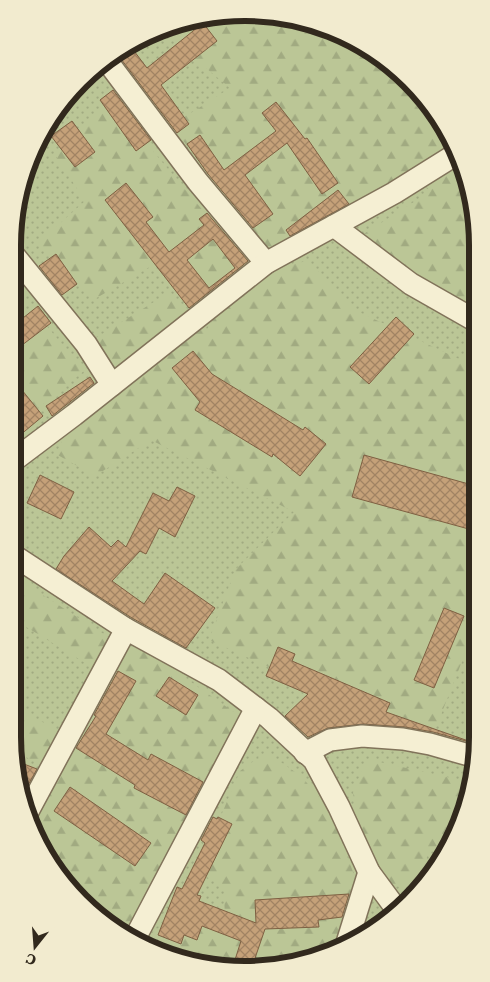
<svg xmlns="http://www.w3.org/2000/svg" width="490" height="982" viewBox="0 0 490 982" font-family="'Roboto Serif',serif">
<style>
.grass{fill:url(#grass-dots)}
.forest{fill:url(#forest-firs)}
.building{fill:url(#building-cross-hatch);stroke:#7e6042;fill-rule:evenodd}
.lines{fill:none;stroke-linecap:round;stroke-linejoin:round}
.minor-casing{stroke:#81735a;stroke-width:24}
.minor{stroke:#f5efd3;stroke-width:21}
.rim{fill:none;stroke:#32291d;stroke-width:6}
</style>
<defs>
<pattern id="grass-dots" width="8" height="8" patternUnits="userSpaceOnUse" patternTransform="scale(1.25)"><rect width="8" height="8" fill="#bbc696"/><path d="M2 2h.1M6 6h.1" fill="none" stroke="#a1aa81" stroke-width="1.8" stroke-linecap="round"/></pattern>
<pattern id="forest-firs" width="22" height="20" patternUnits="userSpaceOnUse" patternTransform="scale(1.25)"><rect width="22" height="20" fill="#bbc696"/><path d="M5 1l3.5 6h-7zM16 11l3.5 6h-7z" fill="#a1aa81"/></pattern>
<pattern id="building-cross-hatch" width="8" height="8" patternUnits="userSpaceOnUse" patternTransform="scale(1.25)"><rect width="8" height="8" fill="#c5a179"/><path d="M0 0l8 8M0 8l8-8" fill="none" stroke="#a18363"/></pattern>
</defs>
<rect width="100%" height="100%" fill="#e9e2c1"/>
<polygon class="grass" points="232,17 475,214 477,752 454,840 409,902 348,946 275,968 199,965 129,938 61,879 25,812 13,737 13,230 36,142 91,70 170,25"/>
<g class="forest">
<polygon points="260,13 348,36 430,104 460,156 475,214 476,334 371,275 359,237 431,191 416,178 280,266 308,261 359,312 476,367 477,638 472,636 431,740 209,640 235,570 294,512 151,440 95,476 56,454 74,415 123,389 86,344 170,292 205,332 232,291 274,266 172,125 230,88 166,35 181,24"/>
<polygon points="110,100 236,250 246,273 210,295 196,290 165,258 93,300 38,243 85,201 54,153"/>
<polygon points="41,319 84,371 13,428 13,341"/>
<polygon points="13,576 110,638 92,667 13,619"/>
<polygon points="128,638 251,724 128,938 61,879 31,823"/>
<polygon points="13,707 64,733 47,767 15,752 13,737"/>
<polygon points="266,752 301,776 330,810 359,888 341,948 275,968 199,965 147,945 152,933 176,913 225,924 224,886 197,872 240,771"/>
<polygon points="366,759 469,782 454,840 443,854 428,850 423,882 420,887 388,886 356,831 353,793"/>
</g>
<g class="building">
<polygon points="203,23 217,41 161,85 189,124 177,133 118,55 131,47 147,68"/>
<polygon points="113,90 151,140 136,151 100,100"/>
<polygon points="276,102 305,139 307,138 338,183 322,194 287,143 245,175 273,214 253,228 208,174 187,144 200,135 224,170 276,131 262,113"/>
<polygon points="72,121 95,152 75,167 51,136"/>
<path d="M 126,183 L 153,217 L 146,222 L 169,252 L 204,225 L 199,219 L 207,213 L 248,261 L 189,308 L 105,200 ZM 213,239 L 235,268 L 209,288 L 187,260 Z"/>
<polygon points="338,190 349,204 290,236 286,230"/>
<polygon points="56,254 77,284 62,295 39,266"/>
<polygon points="38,306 51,323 13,352 13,326"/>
<polygon points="396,317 414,334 369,384 350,367"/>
<polygon points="193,351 212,374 303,430 305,427 326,444 300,476 273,454 272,457 195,410 200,402 172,368"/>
<polygon points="90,377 94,383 52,416 46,406"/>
<polygon points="13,379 43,416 13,441"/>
<polygon points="364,455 476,486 476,531 352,497"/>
<polygon points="40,475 74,492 61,519 27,503"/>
<polygon points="177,487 195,496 175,537 159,528 146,554 140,551 112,581 144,604 165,573 215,608 186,648 132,618 56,569 64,556 89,527 111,547 118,540 126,547 153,493 169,501"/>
<polygon points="444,608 464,616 434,688 414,680"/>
<polygon points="278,647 295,654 292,661 390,703 386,712 477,744 433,732 405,727 363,724 328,728 308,737 285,716 308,694 266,676"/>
<polygon points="118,671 136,681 106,734 148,760 151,754 203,782 186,815 134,788 135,785 76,748 96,716 94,715"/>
<polygon points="169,677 198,695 186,715 156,696"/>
<polygon points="16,761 37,769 22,796 19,778"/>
<polygon points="70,787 151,843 135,866 54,811"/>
<polygon points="213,817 217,819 218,817 232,824 197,895 201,896 199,901 256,923 255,900 349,894 342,917 318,920 319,927 265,929 252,967 233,966 241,941 202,926 197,940 184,935 181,944 158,935 177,887 182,889 205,843 201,840"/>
</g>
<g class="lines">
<defs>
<g id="minor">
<polyline points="107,61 198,182 266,263"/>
<polyline points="334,226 411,284 476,321"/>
<polyline points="13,254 86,344 112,385"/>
<polyline points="13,461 74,415 266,263 394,193 458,153"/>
<polyline points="13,555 126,629 219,680 269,718 314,760 339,807 369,872 397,910"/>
<polyline points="305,753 330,740 362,736 403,739 430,744 476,757"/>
<polyline points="26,815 126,629"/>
<polyline points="134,940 256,708"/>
<polyline points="346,946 369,872"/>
</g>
</defs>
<use href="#minor" class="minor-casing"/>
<use href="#minor" class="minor"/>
</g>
<path d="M0 0H490V982H0ZM245 21H245A224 224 0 0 1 469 245V737A224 224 0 0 1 245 961H245A224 224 0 0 1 21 737V245A224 224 0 0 1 245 21Z" fill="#f2ebcf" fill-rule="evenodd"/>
<path class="rim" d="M245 21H245A224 224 0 0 1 469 245V737A224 224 0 0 1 245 961H245A224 224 0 0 1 21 737V245A224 224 0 0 1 245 21Z"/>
<g transform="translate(35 947) rotate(197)" stroke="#f2ebcf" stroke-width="4" paint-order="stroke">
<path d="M0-4L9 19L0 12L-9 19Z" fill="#32291d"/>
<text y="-8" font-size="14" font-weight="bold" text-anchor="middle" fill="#32291d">С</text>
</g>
</svg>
